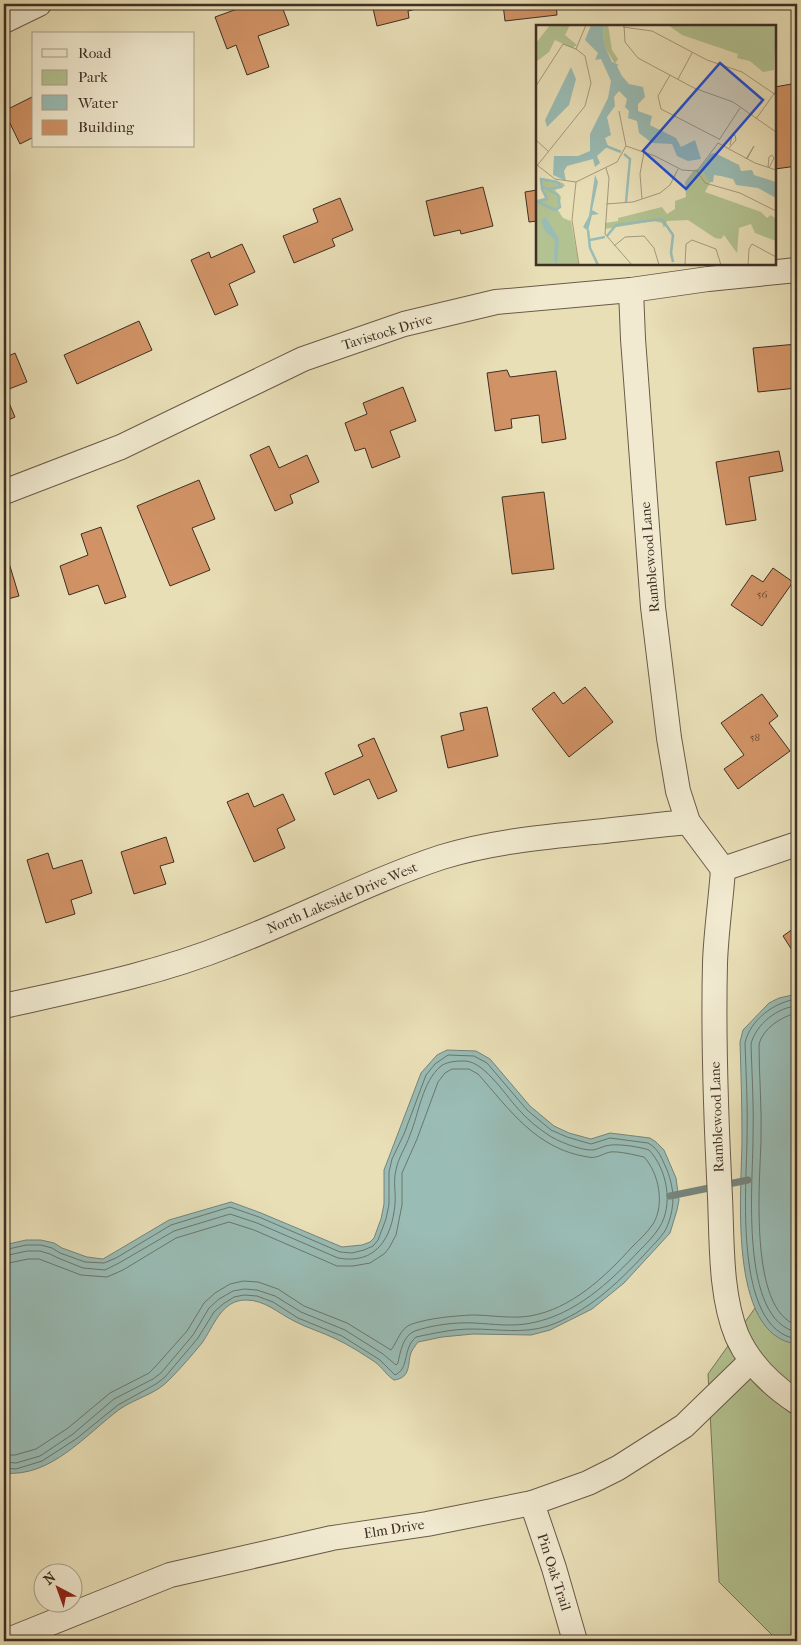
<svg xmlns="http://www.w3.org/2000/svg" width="801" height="1645" viewBox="0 0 801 1645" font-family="'IM FELL French Canon',serif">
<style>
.green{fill:#b3c291;stroke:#79785a}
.water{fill:#99bcb5;stroke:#75847b}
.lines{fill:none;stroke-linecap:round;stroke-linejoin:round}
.shore{stroke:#6c766c;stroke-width:1}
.stream{stroke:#75847b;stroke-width:7}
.building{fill:#d19366;stroke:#3f2f24}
.minor-casing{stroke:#6a5b49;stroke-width:26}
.minor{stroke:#f1ead0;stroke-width:24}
.labels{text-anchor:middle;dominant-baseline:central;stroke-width:4;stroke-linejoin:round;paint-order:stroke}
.number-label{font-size:11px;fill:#644834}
.street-label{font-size:14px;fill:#3f2f24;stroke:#f1ead0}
.inset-river{fill:none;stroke:#99bcb5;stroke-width:2.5}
.inset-road{fill:none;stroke:#a5997c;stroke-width:1}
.view{fill:#1d4ed8;fill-opacity:0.15;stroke:#1d4ed8;stroke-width:2.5}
.inset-edge{fill:none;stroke:#3f2f24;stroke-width:2.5}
</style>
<rect width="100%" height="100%" fill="#e9dfb7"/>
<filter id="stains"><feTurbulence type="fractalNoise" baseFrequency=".004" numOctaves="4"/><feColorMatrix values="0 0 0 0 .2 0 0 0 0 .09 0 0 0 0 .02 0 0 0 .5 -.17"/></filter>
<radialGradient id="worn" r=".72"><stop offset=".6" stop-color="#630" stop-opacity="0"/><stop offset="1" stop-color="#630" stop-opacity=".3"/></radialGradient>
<polygon class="green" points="797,1257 797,1641 778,1641 719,1582 708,1374 790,1259"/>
<g class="water">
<path d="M 797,994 L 797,1344 C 726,1336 742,1187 742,1138 C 742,1106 741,1074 740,1042 L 743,1030 L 769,1003 L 779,998 Z"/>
<path d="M 447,1050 L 476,1051 L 490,1059 L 530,1106 L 554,1126 L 569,1133 L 591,1139 L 610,1133 L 650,1138 L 656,1142 L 664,1150 L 676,1178 L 679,1200 L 677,1210 L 670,1233 L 624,1283 L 592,1309 L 550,1330 L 531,1335 L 473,1334 L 442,1337 L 418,1342 C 415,1346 411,1351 410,1356 C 408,1368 409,1378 394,1380 C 387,1376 383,1368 375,1362 C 363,1354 349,1345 336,1339 C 322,1332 307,1328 294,1321 C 278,1313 265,1300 246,1300 C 221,1300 214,1326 202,1343 C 192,1355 181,1368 169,1380 C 156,1394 136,1398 120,1409 C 86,1434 51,1478 4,1473 L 4,1245 L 26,1240 L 41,1240 L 54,1243 L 62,1248 L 87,1257 L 103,1259 L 169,1220 L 231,1202 L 261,1213 L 342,1247 L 362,1245 L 370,1242 L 374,1238 L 381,1219 L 384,1204 L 384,1170 L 421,1073 L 437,1055 Z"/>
</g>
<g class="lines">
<g class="shore">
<path d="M 797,999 C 774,1002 750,1020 745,1043 C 746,1075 748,1107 747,1138 C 747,1184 732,1330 797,1339"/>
<path d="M 797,1006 C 778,1007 756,1024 751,1044 C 752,1076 754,1108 753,1139 C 753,1183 739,1321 797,1332"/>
<path d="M 797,1013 C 782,1016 762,1029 759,1045 C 759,1076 762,1108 761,1140 C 760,1180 748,1311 797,1325"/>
<path d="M 4,1250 L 26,1245 L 41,1245 L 52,1248 L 60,1253 L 85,1262 L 104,1263 L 116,1258 L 171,1225 L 230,1207 L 259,1217 L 340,1252 L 352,1253 L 364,1250 L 373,1246 L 378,1240 L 386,1219 L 389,1204 L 389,1172 L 392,1159 L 404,1134 L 426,1075 L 435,1064 L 448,1055 L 474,1056 L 487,1063 L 527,1110 L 551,1130 L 567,1137 L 591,1144 L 610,1138 L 648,1143 C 659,1149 662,1159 667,1170 C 675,1190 675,1209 666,1229 C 661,1238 651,1247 644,1255 C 617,1284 586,1313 548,1326 C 523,1334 498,1329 472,1329 C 453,1329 435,1333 416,1337 C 402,1349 410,1368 395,1375 L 380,1360 L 342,1336 L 298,1318 L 273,1302 L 257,1296 L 244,1295 L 234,1297 L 223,1304 L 214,1312 L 198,1338 L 165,1377 L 156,1384 L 118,1405 L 76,1439 L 42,1461 L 16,1469 L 4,1468"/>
<path d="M 4,1256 L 27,1251 L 40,1251 L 50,1254 L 58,1258 L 83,1268 L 105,1270 L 119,1263 L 174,1231 L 230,1214 L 257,1223 L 338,1258 C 376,1265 392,1238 395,1204 C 396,1193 393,1181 396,1170 C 398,1158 406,1147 410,1135 C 419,1113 422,1082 441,1066 C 448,1061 458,1061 466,1061 C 486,1063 507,1098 521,1112 C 528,1120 538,1128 547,1134 C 556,1141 582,1151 593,1150 C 599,1149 605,1145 611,1145 C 620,1144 641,1147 649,1150 C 667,1169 674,1205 659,1228 C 654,1236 646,1244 639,1251 C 610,1282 575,1315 531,1323 C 513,1327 493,1324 474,1323 C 456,1322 432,1325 415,1331 C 403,1335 400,1353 398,1363 L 396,1365 L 383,1354 L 345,1330 L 301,1312 L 275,1296 L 257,1290 L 244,1289 L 233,1291 L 219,1299 L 209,1308 L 193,1335 L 161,1373 L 153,1379 L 114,1399 L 73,1434 L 40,1456 L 16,1463 L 4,1462"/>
<path d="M 4,1264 L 28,1259 L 39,1259 L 81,1275 L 107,1277 L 123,1270 L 176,1238 L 229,1222 L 254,1230 L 337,1266 L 353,1266 L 370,1263 L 384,1254 L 389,1248 L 396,1235 L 402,1205 L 402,1173 L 417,1139 L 438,1082 L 445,1073 L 452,1069 L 469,1069 L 478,1074 C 510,1110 536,1149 588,1157 C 596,1159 602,1154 610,1152 C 620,1151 634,1155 644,1157 C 659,1173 665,1205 653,1224 C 647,1233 639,1240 632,1247 C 605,1277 571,1309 530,1316 C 511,1319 491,1315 472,1315 C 453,1316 430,1318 412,1324 C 400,1328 398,1341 391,1350 L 347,1323 L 304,1306 L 278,1289 L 258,1282 L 243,1281 L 230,1284 L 215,1293 L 204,1303 L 187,1331 L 155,1367 L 149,1373 L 110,1393 L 68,1428 L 36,1449 L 15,1455 L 4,1455"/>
</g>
<polyline class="stream" points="670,1196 748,1180"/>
</g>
<g class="building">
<polygon points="251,4 281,4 289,25 258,36 269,67 247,75 236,45 227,49 215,17"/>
<polygon points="372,4 436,4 408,11 409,18 377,26"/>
<polygon points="503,4 556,4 557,15 505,21"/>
<polygon points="797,83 797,166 775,169 775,87"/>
<polygon points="34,96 34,137 20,144 4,111"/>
<polygon points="483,187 493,226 461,234 460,230 434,236 426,201"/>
<polygon points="537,190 537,221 529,222 525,192"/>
<polygon points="340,198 353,230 332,239 335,246 294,263 283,236 318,222 313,209"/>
<polygon points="242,244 255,272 229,284 238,305 215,315 191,260 209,252 211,258"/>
<polygon points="139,321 152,350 77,384 64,355"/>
<polygon points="797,344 797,388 758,392 753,348"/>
<polygon points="15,353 27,382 4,391 15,417 4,422 4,358"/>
<polygon points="507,370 510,377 556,371 566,439 542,443 539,415 511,419 512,428 495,431 487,373"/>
<polygon points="403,387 416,421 390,431 400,457 372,468 365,448 355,451 345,423 367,414 363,403"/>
<polygon points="269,446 279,468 307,455 319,482 290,495 293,503 275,511 250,455"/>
<polygon points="779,451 783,471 749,477 756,520 726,525 716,462"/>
<polygon points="199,480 215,519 192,528 210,570 170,586 137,506"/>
<polygon points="544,492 554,569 512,574 502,497"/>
<polygon points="101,527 126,597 105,604 98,585 69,595 60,566 88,555 81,534"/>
<polygon points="9,563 19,596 4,600 4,565"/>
<polygon points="773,568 793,582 762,626 731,605 752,575 763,582"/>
<polygon points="585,687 613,722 569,757 532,709 554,692 563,704"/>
<polygon points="762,694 778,716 769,723 790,751 738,789 724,769 744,755 721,723"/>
<polygon points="487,707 498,756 448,768 441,736 464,730 460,713"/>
<polygon points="374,738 397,791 378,799 369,779 334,795 325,773 363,756 358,745"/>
<polygon points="248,793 254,807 283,794 295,820 277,829 285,848 254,862 227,802"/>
<polygon points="166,837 174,862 160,866 166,884 134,894 121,852"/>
<polygon points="48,853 53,869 82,860 92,893 71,900 75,914 46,923 27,860"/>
<polygon points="797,926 797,958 783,936"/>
</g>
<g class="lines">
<defs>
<g id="minor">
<polyline points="4,21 39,4"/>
<polyline points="631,290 633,339 653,607 669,738 678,791 688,822 723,869"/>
<polyline points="4,492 121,447 303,359 404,324 496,302 631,290 708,279 797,270"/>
<path d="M 723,869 C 721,900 716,932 715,963 C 713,1041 716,1119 720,1197 C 722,1241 720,1295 737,1336 C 750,1365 771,1385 797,1402"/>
<polyline points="723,869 797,844"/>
<path d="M 4,1006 C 80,989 157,974 229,945 C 301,918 369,881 442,857 C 491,842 543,837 594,832 C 625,829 656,825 688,822"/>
<polyline points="532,1503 554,1568 575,1641"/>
<polyline points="6,1641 170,1575 332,1538 427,1524 532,1503 588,1483 618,1468 684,1426 751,1361"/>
</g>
</defs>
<use href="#minor" class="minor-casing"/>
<use href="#minor" class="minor"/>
</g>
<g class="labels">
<g class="number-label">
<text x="762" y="594">56</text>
<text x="755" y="737">58</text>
</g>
<g class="street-label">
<text transform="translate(387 332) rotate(-17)">Tavistock Drive</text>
<text transform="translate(650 557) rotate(-95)">Ramblewood Lane</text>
<text transform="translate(342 898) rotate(-23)">North Lakeside Drive West</text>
<text transform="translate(717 1117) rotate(-92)">Ramblewood Lane</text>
<text transform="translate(394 1529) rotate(-9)">Elm Drive</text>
<text transform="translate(554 1572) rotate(72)">Pin Oak Trail</text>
</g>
</g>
<g transform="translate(536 25)">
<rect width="240" height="240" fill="#e9dfb7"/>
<path d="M 14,0 L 34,0 L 29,10 L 41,20 L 36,23 L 19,15 L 13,27 L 0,37 L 0,18 ZM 67,0 L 72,0 L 76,25 L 82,34 L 79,39 L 68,20 ZM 132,0 L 240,0 L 238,45 L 227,47 L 214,36 L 201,33 L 202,29 L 146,10 ZM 168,143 L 179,148 L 169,167 L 225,187 L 231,193 L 235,190 L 240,194 L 240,216 L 219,208 L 215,199 L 203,203 L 201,228 L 188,210 L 185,214 L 179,213 L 152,195 L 131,196 L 128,203 L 126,198 L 118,196 L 69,204 L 69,198 L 82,196 L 82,193 L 126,182 L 131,189 L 139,184 L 139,176 L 150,172 L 149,157 L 158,145 ZM 12,154 L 27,158 L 29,161 L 19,165 L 25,172 L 22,185 L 27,193 L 35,196 L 43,240 L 0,240 L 0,175 L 9,173 L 4,156 Z" fill="#b3c291"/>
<path d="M 55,0 L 67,0 L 68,19 L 76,37 L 83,40 L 81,41 L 86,51 L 93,59 L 107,62 L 109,72 L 102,79 L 102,86 L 116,91 L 114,100 L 140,113 L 145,122 L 159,115 L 165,134 L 152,136 L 141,131 L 136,119 L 116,118 L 103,108 L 101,96 L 92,93 L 93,86 L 89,82 L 91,74 L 83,66 L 78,72 L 79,81 L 71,92 L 75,110 L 69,113 L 72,121 L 61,131 L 64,138 L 59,142 L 57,134 L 31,141 L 28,146 L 30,156 L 17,150 L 18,131 L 42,131 L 54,126 L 54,109 L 72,73 L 75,56 L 65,34 L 59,35 L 62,28 L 49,15 ZM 35,42 L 40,54 L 33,80 L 11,102 L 9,95 ZM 179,128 L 203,140 L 205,146 L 216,145 L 218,150 L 240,157 L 240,173 L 222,163 L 200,160 L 197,154 L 185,151 L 178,150 L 177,157 L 174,157 L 164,143 L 175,129 ZM 59,150 L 62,157 L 56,185 L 63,189 L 56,190 L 52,206 L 47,202 L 53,191 ZM 10,192 L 23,214 L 21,240 L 18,234 L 19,215 L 9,206 L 5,196 Z" fill="#99bcb5"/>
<path class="inset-river" d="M 70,121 L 85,127M 88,129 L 94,134 L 90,177M 12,164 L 25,162 L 22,157M 0,176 L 19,185 L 24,182 L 22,170 L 7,162M 3,176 L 11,174 L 6,164 L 5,154 L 22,157M 52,205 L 54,223 L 62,240M 71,211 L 80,200 L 126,194 L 137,210 L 135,228 L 137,237M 54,215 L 69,212"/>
<path class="inset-road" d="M 88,0 L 89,17 L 102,33 L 158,63 L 197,77 L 240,107M 87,2 L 116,6 L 171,35 L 206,47 L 240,70M 40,24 L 50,0M 134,50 L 122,71 L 125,84 L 183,114M 142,54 L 156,28M 0,61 L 27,19 L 40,24 L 49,31 L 55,58 L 49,81 L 0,142M 83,86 L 90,121M 220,94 L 240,66M 0,115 L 13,127M 183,115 L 204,83M 182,118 L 219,138 L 240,145M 193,123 L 200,115 L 199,110 L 196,111 L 194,120M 210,134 L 218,121 L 211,134M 1,140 L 19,154 L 40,157 L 81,137 L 90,121 L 119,131 L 146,145 L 161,146M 232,142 L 233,132 L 236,130 L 238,133 L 233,143M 70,143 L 73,153 L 69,209 L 96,240M 161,146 L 169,158 L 204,168 L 240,186M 161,146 L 182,118M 40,157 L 36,195 L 43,240M 106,174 L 104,149 L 108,127M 70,179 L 97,177 L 124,168 L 134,160 L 142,144M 78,221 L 89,212 L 108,211 L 118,223 L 123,240M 149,240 L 150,219 L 156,215 L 180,224 L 185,240M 212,240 L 213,224 L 216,219 L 240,232"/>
<path class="view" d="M 184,38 L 227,75 L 150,164 L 107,126 Z"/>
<rect width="240" height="240" class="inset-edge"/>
</g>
<rect width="801" height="1645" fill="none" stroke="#e9dfb7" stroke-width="20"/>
<rect x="5" y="5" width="791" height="1635" fill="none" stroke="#3f2f24" stroke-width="2.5"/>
<rect x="10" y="10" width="781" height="1625" fill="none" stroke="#3f2f24"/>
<rect x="32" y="32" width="162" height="115" fill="#f1ead0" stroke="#aa9f8b"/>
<rect x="42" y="49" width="25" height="8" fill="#f1ead0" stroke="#aa9f8b"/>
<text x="78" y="58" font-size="15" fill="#3f2f24">Road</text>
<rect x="42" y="70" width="25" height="15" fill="#b3c291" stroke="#aa9f8b"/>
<text x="78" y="82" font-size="15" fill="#3f2f24">Park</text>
<rect x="42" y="95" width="25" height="15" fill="#99bcb5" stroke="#aa9f8b"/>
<text x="78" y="108" font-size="15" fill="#3f2f24">Water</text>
<rect x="42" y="120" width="25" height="15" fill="#d19366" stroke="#aa9f8b"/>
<text x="78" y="132" font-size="15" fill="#3f2f24">Building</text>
<g transform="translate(58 1588) rotate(319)"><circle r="24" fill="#f1ead0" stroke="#aa9f8b"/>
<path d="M0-4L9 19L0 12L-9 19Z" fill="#8f2418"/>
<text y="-8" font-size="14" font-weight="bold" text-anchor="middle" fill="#3f2f24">N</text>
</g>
<rect width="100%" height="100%" filter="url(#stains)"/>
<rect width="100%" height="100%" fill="url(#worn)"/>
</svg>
